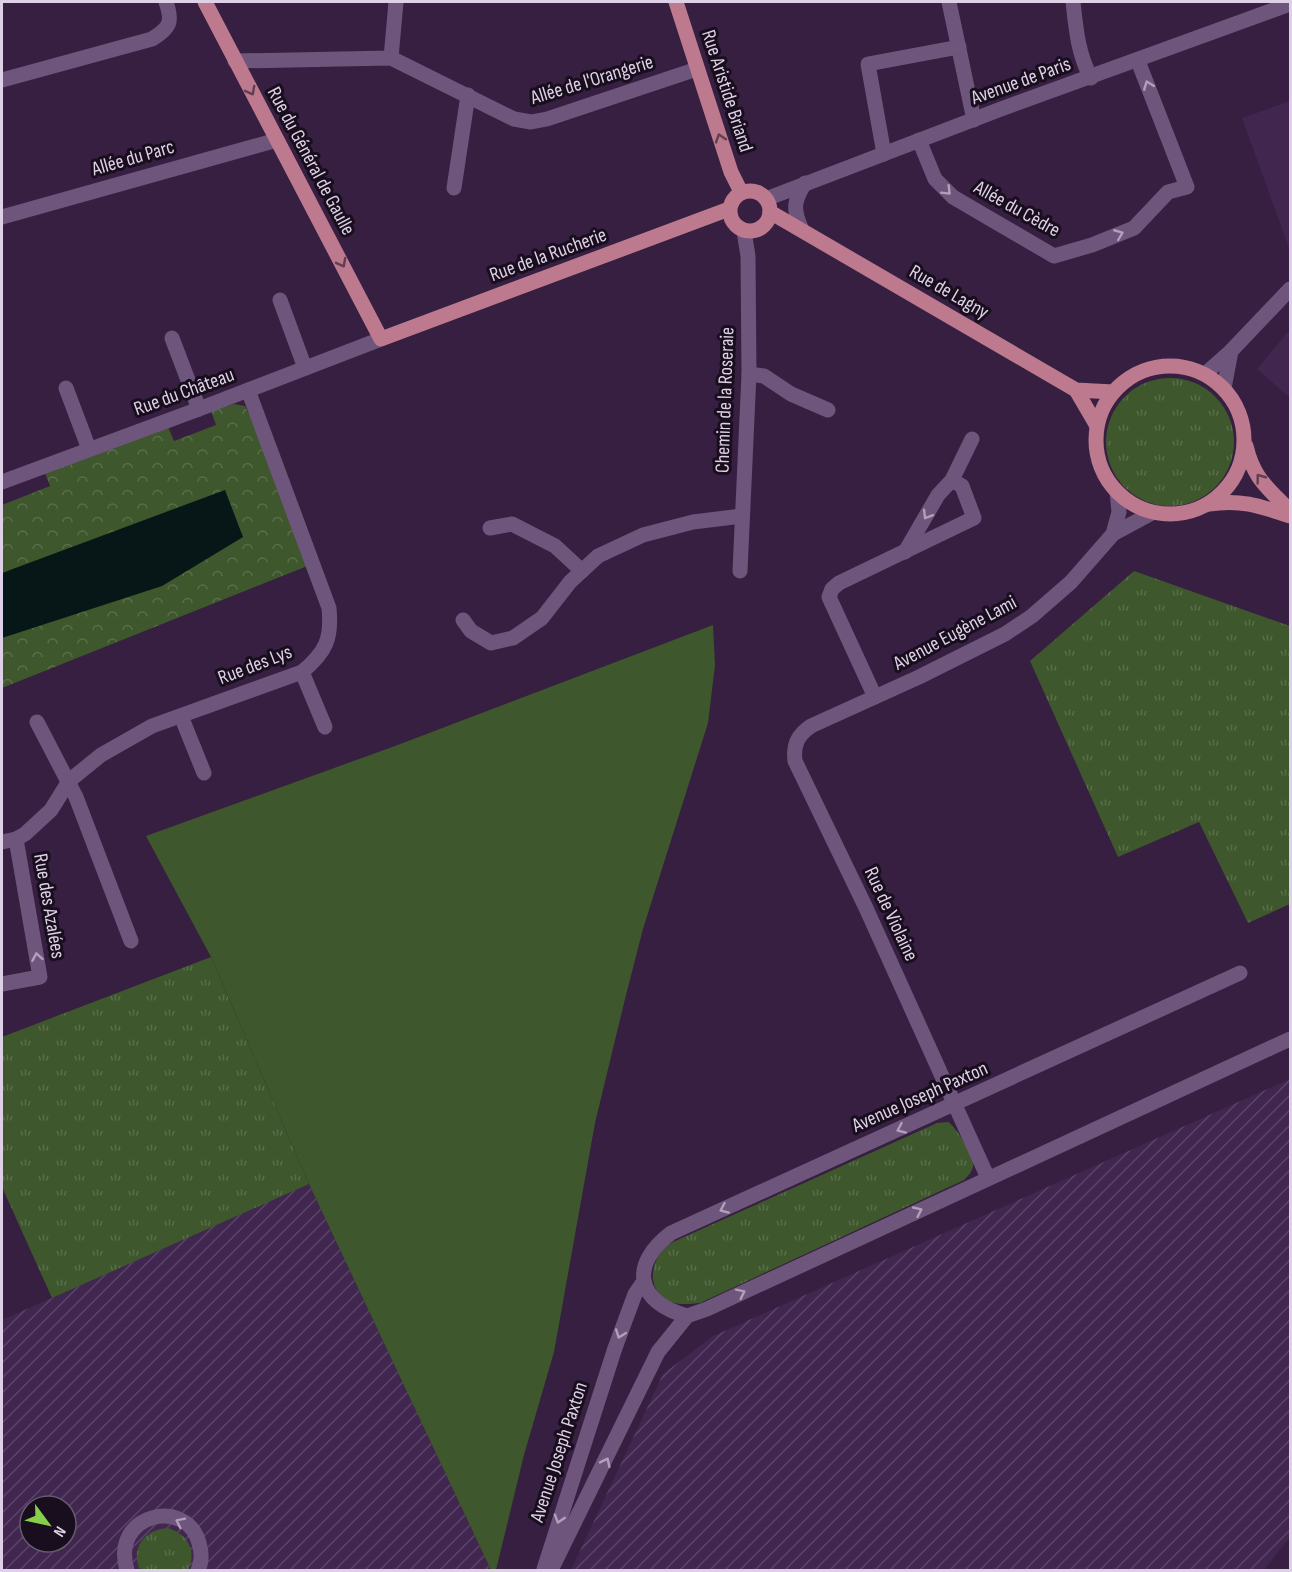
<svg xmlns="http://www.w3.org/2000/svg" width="1292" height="1572" viewBox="0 0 1292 1572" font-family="'Sofia Sans Condensed',sans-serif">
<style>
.built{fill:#41264f}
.industrial{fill:url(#industrial-furrows);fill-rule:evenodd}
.grass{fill:url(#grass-tufts)}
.park{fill:url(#park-crowns)}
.garden{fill:#3e572c}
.water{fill:#071616}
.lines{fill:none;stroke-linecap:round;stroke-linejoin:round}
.minor{stroke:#6e557b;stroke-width:15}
.major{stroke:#bd7a8f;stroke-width:15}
.oneway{stroke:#b19fbb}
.oneway2{stroke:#623f50}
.labels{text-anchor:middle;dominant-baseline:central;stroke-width:6;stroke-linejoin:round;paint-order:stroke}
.street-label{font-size:20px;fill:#ded0e6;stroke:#180e1d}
</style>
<defs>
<pattern id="industrial-furrows" width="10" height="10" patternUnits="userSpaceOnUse" patternTransform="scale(1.5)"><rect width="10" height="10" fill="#41264f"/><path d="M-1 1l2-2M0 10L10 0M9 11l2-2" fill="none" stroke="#5c4468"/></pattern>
<pattern id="grass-tufts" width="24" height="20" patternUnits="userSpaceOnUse" patternTransform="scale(1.5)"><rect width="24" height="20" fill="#3e572c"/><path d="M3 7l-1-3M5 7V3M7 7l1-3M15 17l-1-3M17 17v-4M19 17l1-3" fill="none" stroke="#596e4b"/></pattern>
<pattern id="park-crowns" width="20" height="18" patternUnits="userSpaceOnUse" patternTransform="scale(1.5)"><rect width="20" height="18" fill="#3e572c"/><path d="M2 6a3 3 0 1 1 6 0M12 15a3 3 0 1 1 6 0" fill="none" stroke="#596e4b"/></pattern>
</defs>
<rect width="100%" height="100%" fill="#361f41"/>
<g class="built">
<polygon points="1290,101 1290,251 1242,118"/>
<polygon points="1290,329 1290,398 1257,369"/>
</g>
<g class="industrial">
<polygon points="1290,1079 1290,1537 1264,1570 571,1570 663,1374 713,1336"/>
<path d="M 309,1184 L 491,1570 L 2,1570 L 2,1320 ZM 30,1506 L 66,1506 L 66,1542 L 30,1542 Z"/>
</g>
<g class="grass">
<circle cx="1170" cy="442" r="64"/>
<polygon points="1134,571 1290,626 1290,904 1248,923 1199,822 1118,857 1030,661"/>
<polygon points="211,957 309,1184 52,1298 2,1187 2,1037"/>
<path d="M 948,1122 C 957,1128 971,1152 973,1163 C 974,1170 969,1175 964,1180 L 700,1303 C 688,1304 673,1306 663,1298 C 644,1281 654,1253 673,1242 L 937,1123 Z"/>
<path d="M 168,1528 C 188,1534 197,1551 188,1570 L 140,1570 C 130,1549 144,1529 168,1528 Z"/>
</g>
<polygon class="park" points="234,404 245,406 252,420 310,565 2,688 2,505 50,486 45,473 168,427 174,441 216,425 211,411"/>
<polygon class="garden" points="713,625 715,665 708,723 643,929 625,999 595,1123 554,1352 524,1455 496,1570 491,1570 309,1184 211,957 146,836 395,746"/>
<polygon class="water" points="225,490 243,537 162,586 2,638 2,573"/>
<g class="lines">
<g class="minor">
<polyline points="949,2 974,120"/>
<path d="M 1073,2 C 1076,29 1078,54 1091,78"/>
<polyline points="391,58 396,2"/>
<polyline points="235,61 391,58 514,119 531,122 547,119 697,69"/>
<path d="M 2,80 L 152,39 C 170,28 173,22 166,2"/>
<polyline points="919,140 935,179 953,197 1054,256 1092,245 1134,228 1168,192 1187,187 1138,61"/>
<polyline points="884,154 868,64 959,47"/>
<polyline points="454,188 468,95"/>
<polyline points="766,199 1001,109 1290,4"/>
<polyline points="2,217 277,140"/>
<path d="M 802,230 C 793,210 793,202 805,183"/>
<polyline points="280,300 305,368"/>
<polyline points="172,338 199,409"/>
<polyline points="749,374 764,376 791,394 828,410"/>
<polyline points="1205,374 1231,351 1290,289"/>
<polyline points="66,388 89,449"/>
<polyline points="1224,388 1231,351"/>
<polyline points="2,482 199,409 381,339"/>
<polyline points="490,528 512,524 555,546 582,571"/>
<polyline points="1113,534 1119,512 1117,492"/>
<polyline points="905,552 938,495 952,480 972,439"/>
<polyline points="740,571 749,374 748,256 744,231"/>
<polyline points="463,620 471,631 491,643 513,638 542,618 570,582 598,556 643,535 693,522 742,516"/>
<polyline points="302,672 325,727"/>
<polyline points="875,697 829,597 832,589 839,583 974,518 962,486 952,480"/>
<polyline points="181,716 204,773"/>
<polyline points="37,722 76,797 131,941"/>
<path d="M 2,842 L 16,839 L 25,834 L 51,810 L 69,781 L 101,755 L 152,726 L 302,672 C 326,652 332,639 329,608 L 248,390"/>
<polyline points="2,984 40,977 16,839"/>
<path d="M 988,1178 L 866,908 L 795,761 C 793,744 798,735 811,726 L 919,677 L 1005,634 L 1032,616 L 1071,582 L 1113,534 L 1152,513"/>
<path d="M 687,1316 C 636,1302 629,1265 671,1233 L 1240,973"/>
<polyline points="544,1569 615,1348 635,1294 644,1281"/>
<path d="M 127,1570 C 110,1513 187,1497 199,1543 C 202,1553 202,1562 198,1570"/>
<polyline points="551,1570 658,1352 687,1316 707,1309 1290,1039"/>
</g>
<g class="major">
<polyline points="205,2 381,339 729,209"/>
<polyline points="676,2 731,172 741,192"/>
<circle cx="750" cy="211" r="20"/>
<polyline points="770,212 1076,390 1113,392"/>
<circle cx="1170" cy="440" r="74"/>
<polyline points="1076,390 1097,426"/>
<path d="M 1246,446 C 1254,479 1267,487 1290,511"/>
<path d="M 1209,504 C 1241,499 1260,506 1290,516"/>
</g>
</g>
<defs><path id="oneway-chevron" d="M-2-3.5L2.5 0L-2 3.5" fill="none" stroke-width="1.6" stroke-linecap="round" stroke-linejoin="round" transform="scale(1.5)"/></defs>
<g class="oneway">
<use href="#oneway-chevron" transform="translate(1148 85) rotate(-111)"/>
<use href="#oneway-chevron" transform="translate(947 191) rotate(45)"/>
<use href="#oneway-chevron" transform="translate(1119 234) rotate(-22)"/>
<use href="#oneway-chevron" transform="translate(927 515) rotate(121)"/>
<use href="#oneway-chevron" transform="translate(37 957) rotate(-100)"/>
<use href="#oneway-chevron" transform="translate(901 1129) rotate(156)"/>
<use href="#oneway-chevron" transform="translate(724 1209) rotate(156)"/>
<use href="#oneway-chevron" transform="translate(918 1211) rotate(-25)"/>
<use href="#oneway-chevron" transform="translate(741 1293) rotate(-26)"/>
<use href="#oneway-chevron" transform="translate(620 1334) rotate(110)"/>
<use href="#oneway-chevron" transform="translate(606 1462) rotate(-64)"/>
<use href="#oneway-chevron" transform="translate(559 1519) rotate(107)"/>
<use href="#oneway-chevron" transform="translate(180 1522) rotate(-154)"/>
</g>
<g class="oneway2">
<use href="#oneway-chevron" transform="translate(251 91) rotate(62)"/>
<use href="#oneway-chevron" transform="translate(720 138) rotate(-108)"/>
<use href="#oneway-chevron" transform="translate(342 263) rotate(62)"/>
<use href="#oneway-chevron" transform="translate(1260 478) rotate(-127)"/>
</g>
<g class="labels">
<g class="street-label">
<text transform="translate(592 80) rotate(-17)">Allée de l'Orangerie</text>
<text transform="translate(1021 81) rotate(-20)">Avenue de Paris</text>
<text transform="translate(727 91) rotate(72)">Rue Aristide Briand</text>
<text transform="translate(133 158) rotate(-16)">Allée du Parc</text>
<text transform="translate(311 161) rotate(62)">Rue du Général de Gaulle</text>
<text transform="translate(1017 209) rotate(29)">Allée du Cèdre</text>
<text transform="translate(548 255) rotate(-20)">Rue de la Rucherie</text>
<text transform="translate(949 292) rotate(30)">Rue de Lagny</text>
<text transform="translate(184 392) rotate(-20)">Rue du Château</text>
<text transform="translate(725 400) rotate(-88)">Chemin de la Roseraie</text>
<text transform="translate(955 633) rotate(-28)">Avenue Eugène Lami</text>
<text transform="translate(255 665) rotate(-21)">Rue des Lys</text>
<text transform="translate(49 906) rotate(80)">Rue des Azalées</text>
<text transform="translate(891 914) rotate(65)">Rue de Violaine</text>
<text transform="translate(920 1097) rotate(-24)">Avenue Joseph Paxton</text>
<text transform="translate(559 1452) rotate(-72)">Avenue Joseph Paxton</text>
</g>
</g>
<rect width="1292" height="1572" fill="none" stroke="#ded0e6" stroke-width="6"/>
<g transform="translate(48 1524) rotate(123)"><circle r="28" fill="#180e1d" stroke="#675c6d" stroke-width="1.5"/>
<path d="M0-4.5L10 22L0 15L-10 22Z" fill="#86cf4b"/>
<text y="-9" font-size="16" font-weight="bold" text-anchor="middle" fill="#ded0e6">N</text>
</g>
</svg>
